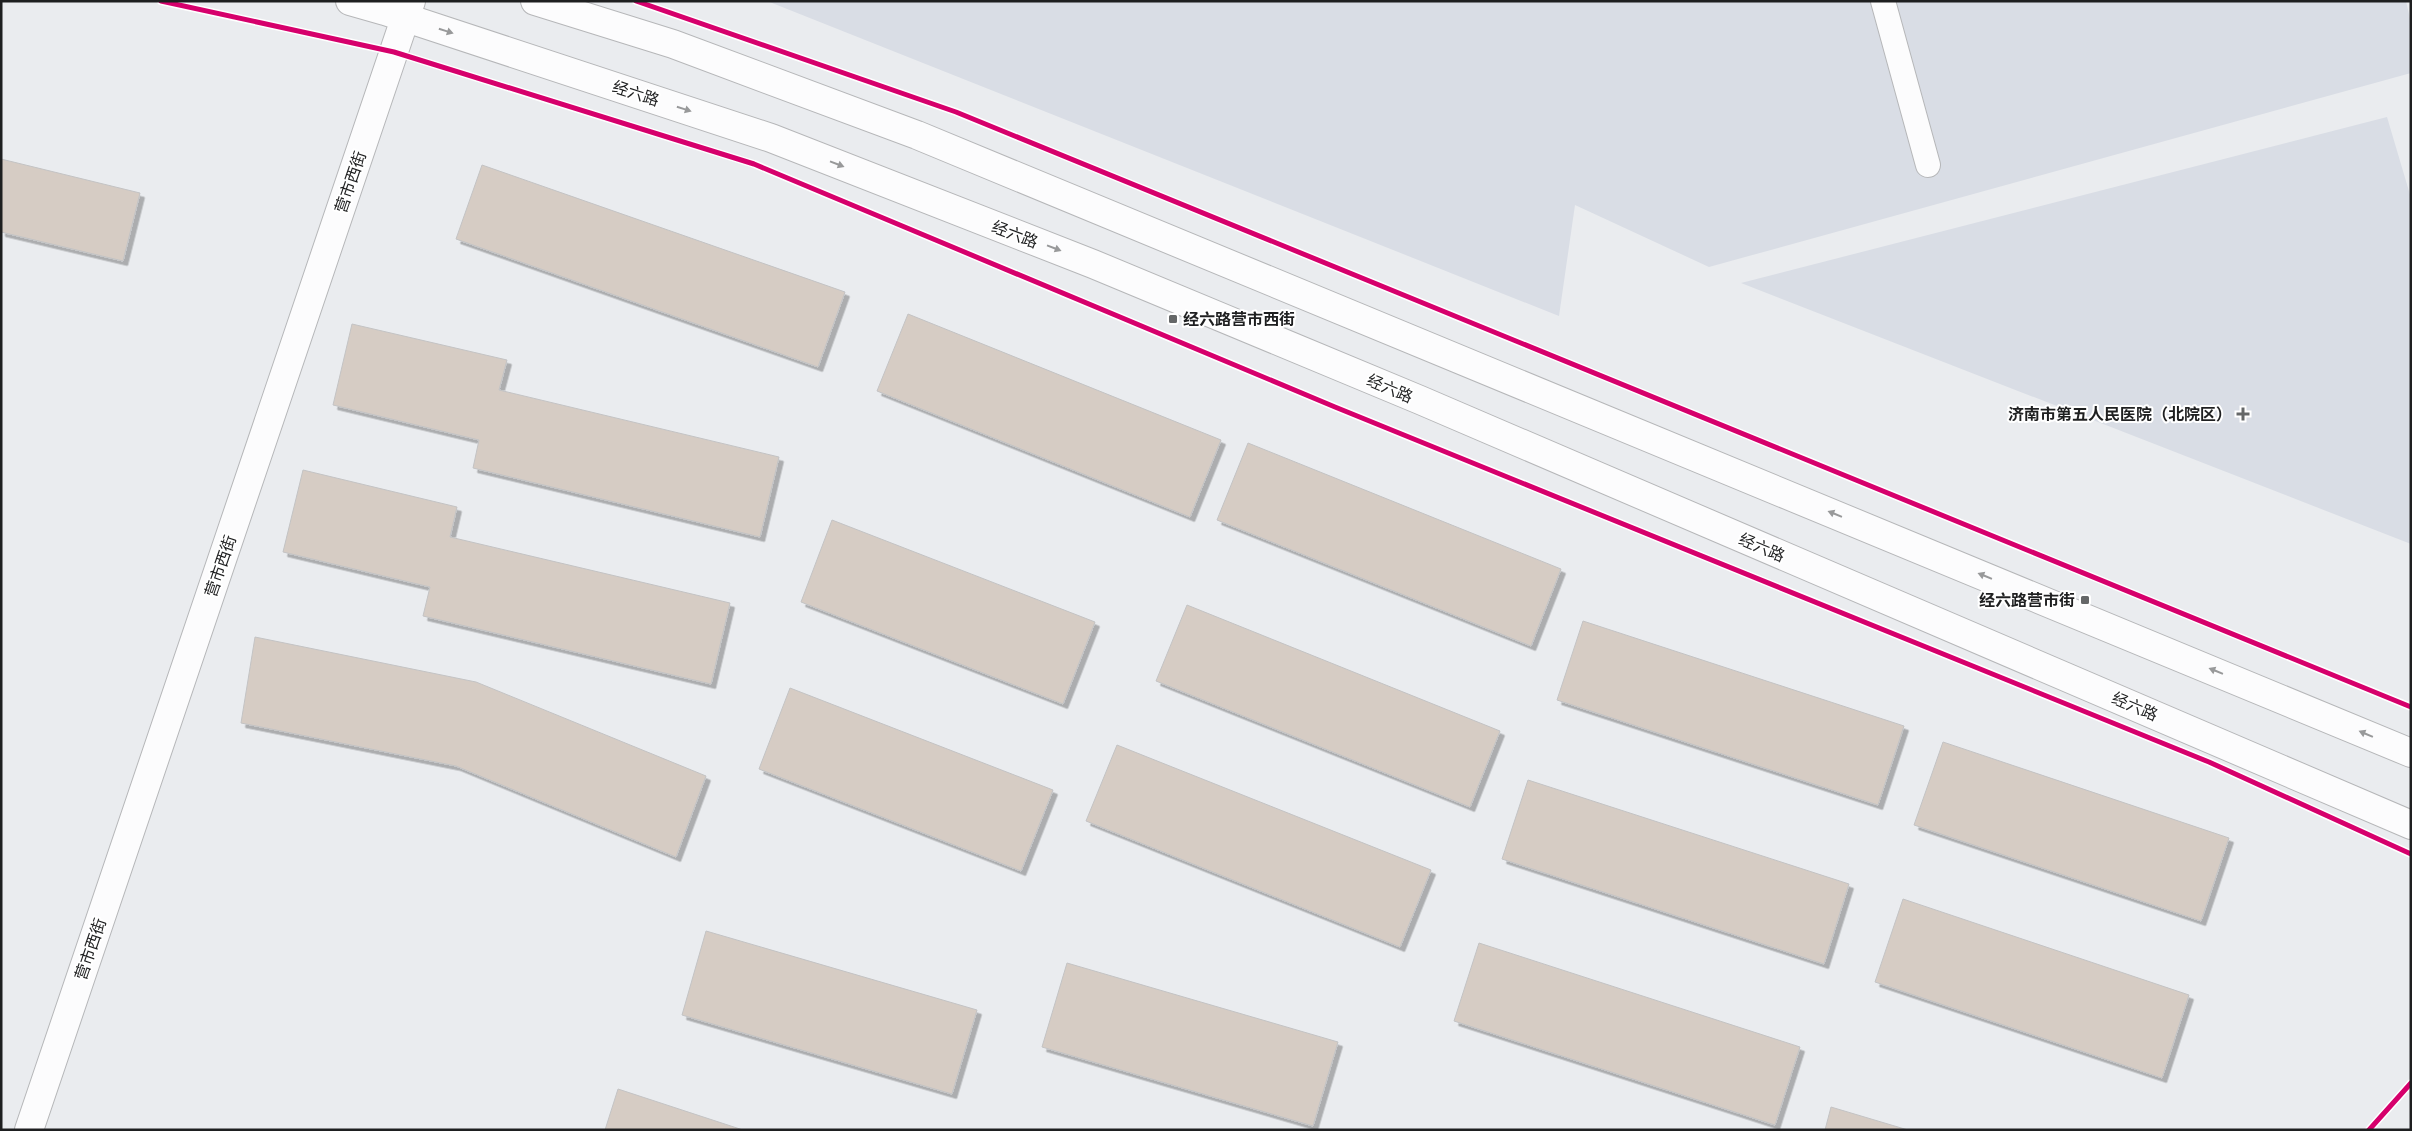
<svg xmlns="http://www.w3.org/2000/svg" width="2412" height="1131" viewBox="0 0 2412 1131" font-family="'Archivo Narrow','Noto Sans SC',sans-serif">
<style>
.built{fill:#d9dde5}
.building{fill:#d6ccc4;stroke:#c3c3c4;filter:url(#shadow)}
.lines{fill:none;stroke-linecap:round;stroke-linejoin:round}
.service-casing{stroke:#b6b7b9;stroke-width:26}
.tertiary-casing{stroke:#b6b7b9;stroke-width:30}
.secondary-casing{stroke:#b6b7b9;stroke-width:30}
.service{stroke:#fcfcfd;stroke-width:24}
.tertiary{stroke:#fcfcfd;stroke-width:28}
.secondary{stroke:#fcfcfd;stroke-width:28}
.cycleway-casing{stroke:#fff;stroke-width:8}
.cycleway{stroke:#d6006c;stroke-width:5}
.oneway{fill:#98999a}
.poi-dot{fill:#656768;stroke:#fff;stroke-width:2}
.labels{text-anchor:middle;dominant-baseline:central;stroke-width:4;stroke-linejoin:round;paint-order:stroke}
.street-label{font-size:16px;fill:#1e1f20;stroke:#fff}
.poi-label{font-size:16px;font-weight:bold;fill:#1e1f20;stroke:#fff;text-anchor:end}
</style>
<defs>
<filter id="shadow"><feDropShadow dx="4.5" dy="4.5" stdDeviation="0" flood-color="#0004"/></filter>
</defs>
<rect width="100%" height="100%" fill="#eaecef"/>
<g class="built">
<polygon points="767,1 2406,1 2411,23 2411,73 1709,267 1575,205 1559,316"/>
<polygon points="2387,117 2411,198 2411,544 1741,283"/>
</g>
<g class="building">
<polygon points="1,159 140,193 123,261 1,232"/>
<polygon points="482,165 845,292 818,367 456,239"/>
<polygon points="908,314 1221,440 1190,517 877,391"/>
<polygon points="352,324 507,360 499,390 779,457 760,537 473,468 479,440 333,405"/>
<polygon points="1248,443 1561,569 1531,646 1217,520"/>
<polygon points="303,470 457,507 450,537 730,603 711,684 423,616 430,587 283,552"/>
<polygon points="832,520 1095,622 1063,704 801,602"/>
<polygon points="1187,605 1500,731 1470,807 1156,681"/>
<polygon points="1583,621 1904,726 1878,805 1557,700"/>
<polygon points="255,637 476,682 706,776 676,857 456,766 241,723"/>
<polygon points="790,688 1053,790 1021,871 759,769"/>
<polygon points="1943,742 2229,838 2201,921 1914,825"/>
<polygon points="1117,745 1431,870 1400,947 1086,821"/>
<polygon points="1528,780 1849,884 1824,964 1502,859"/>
<polygon points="1903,899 2189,995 2162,1078 1875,982"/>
<polygon points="706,931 977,1010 952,1094 682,1015"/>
<polygon points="1479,943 1800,1047 1775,1125 1454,1021"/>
<polygon points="1067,963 1338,1042 1313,1126 1042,1047"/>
<polygon points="618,1089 743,1130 605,1130"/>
<polygon points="1831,1107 1908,1130 1825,1130"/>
</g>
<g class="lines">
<defs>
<polyline id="service" points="1883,1 1928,165"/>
<polyline id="tertiary" points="29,1130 411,1"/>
<g id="secondary">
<polyline points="350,1 385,11 771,138 1093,264 1420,400 2411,825"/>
<polyline points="535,1 673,44 917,135 2411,753"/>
</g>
</defs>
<use href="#service" class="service-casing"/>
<use href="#tertiary" class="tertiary-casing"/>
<use href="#secondary" class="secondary-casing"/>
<use href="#service" class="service"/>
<use href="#tertiary" class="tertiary"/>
<use href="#secondary" class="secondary"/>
<defs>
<g id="cycleway">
<polyline points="161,1 394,52 754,164 1335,407 2209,762 2411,854"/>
<polyline points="636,1 956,112 2411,707"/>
<polyline points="2369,1130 2411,1083"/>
</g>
</defs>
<use href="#cycleway" class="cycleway-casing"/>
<use href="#cycleway" class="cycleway"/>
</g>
<defs><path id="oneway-solid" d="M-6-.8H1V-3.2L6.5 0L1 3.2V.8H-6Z" transform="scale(1.25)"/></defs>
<g class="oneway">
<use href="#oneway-solid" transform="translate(446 31) rotate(18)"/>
<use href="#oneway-solid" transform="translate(684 109) rotate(18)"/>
<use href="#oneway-solid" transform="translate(837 164) rotate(21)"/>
<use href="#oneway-solid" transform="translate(1054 248) rotate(21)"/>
<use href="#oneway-solid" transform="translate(1835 514) rotate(-158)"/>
<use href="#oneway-solid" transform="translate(1985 576) rotate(-158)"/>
<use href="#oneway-solid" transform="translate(2216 671) rotate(-158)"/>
<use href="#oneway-solid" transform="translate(2366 734) rotate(-157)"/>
</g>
<g class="poi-dot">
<rect x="1168" y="314" width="10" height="10" rx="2.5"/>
<path d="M2240.5 406.5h5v5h5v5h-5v5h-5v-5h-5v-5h5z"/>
<rect x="2080" y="595" width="10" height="10" rx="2.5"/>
</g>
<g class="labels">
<g class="street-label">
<text transform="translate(636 93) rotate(18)">经六路</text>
<text transform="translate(350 182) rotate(-71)">营市西街</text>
<text transform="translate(1015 234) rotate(21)">经六路</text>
<text transform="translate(1390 388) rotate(23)">经六路</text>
<text transform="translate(1762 547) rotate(23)">经六路</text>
<text transform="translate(220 566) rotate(-71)">营市西街</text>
<text transform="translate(2135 706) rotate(23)">经六路</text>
<text transform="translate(90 949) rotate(-71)">营市西街</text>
</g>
<g class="poi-label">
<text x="1183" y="319" text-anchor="start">经六路营市西街</text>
<text x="2232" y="414">济南市第五人民医院（北院区）</text>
<text x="2075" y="600">经六路营市街</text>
</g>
</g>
<rect width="2412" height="1131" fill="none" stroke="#1e1f20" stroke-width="5"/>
</svg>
